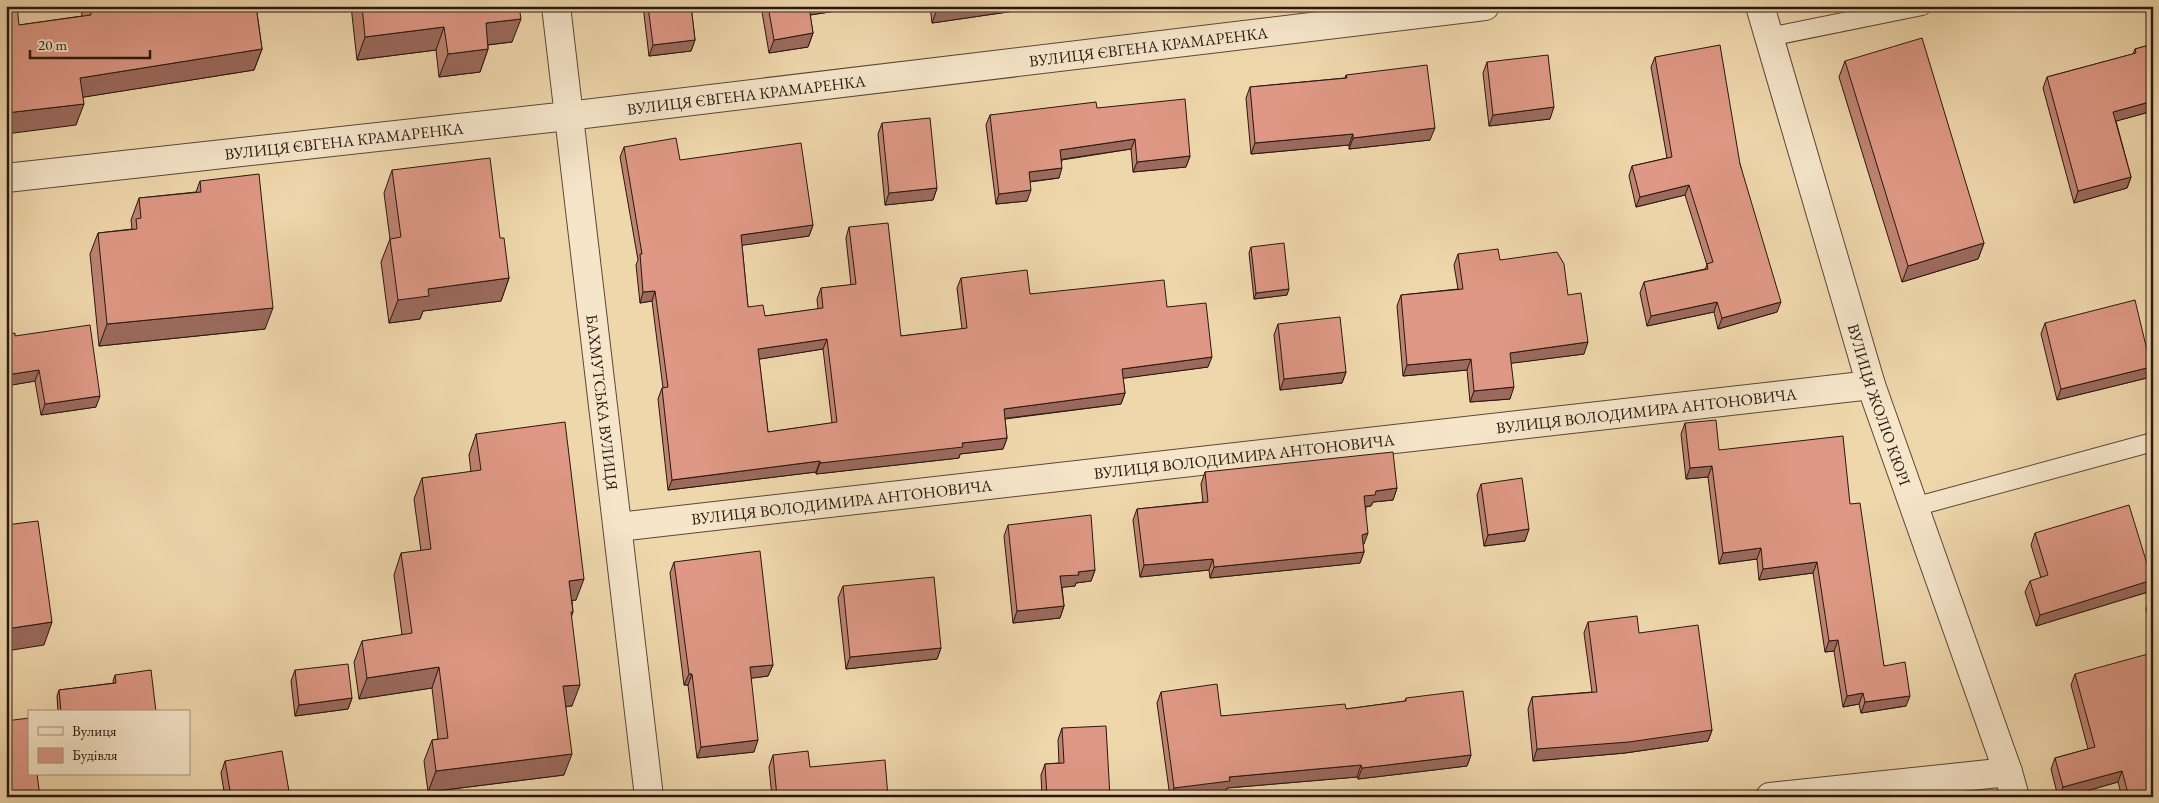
<svg xmlns="http://www.w3.org/2000/svg" width="2159" height="803" viewBox="0 0 2159 803" font-family="'EB Garamond',serif">
<style>
.lines{fill:none;stroke-linecap:round;stroke-linejoin:round}
.lane-casing{stroke:#5a4737;stroke-width:20}
.street-casing{stroke:#5a4737;stroke-width:30}
.lane{stroke:#f5e5c9;stroke-width:18}
.street{stroke:#f5e5c9;stroke-width:28}
.wall{fill:#bf8372;stroke:#281710;fill-rule:evenodd}
.shaded-wall{fill:#9b6a5d;stroke:#281710}
.building{fill:#de9885;stroke:#281710;fill-rule:evenodd}
.labels{text-anchor:middle;dominant-baseline:central;stroke-width:5;stroke-linejoin:round;paint-order:stroke}
.street-label{font-size:16px;fill:#281710;stroke:#f5e5c9}
</style>
<rect width="100%" height="100%" fill="#efd7ac"/>
<filter id="stains"><feTurbulence type="fractalNoise" baseFrequency=".004" numOctaves="4"/><feColorMatrix values="0 0 0 0 .2 0 0 0 0 .09 0 0 0 0 .02 0 0 0 .5 -.17"/></filter>
<radialGradient id="worn" r=".72"><stop offset=".6" stop-color="#630" stop-opacity="0"/><stop offset="1" stop-color="#630" stop-opacity=".3"/></radialGradient>
<g class="lines">
<defs>
<g id="lane">
<polyline points="1769,37 1922,6"/>
<polyline points="1914,507 2153,442"/>
</g>
<g id="street">
<path id="s1" d="M 556,6 L 649,797"/>
<path id="s2" d="M 1760,6 L 1871,385 L 2008,772 L 2015,797"/>
<path id="s3" d="M 6,178 L 568,116 L 1485,6"/>
<path id="s4" d="M 618,527 L 1871,385"/>
<polyline points="1770,797 2008,772"/>
</g>
</defs>
<use href="#lane" class="lane-casing"/>
<use href="#street" class="street-casing"/>
<use href="#lane" class="lane"/>
<use href="#street" class="street"/>
</g>
<g class="wall">
<polygon points="81,6 256,6 262,49 254,70 83,97 76,125 19,25 82,16"/>
<polygon points="351,6 519,6 512,42 488,45 488,49 480,72 439,77 436,50 357,60"/>
<polygon points="643,6 691,6 695,40 691,51 649,56"/>
<polygon points="761,6 869,6 810,15 813,33 808,47 769,53"/>
<polygon points="930,6 1043,6 1042,7 932,23"/>
<polygon points="2153,44 2153,111 2116,121 2131,177 2127,188 2074,203 2043,88 2047,77 2133,54 2135,49"/>
<polygon points="1655,57 1740,164 1777,312 1718,329 1714,312 1647,326 1640,293 1644,282 1705,269 1707,265 1685,195 1636,207 1629,176 1632,166 1667,158 1651,67"/>
<polygon points="1845,61 1984,243 1978,259 1902,282 1839,77"/>
<polygon points="1487,62 1550,119 1489,126 1483,73"/>
<polygon points="1346,75 1430,140 1349,149 1349,145 1251,154 1246,98 1250,87 1345,78"/>
<polygon points="1097,108 1190,156 1186,167 1133,172 1131,149 1062,160 1059,178 1030,182 1027,201 996,204 986,125 990,115"/>
<polygon points="882,123 937,188 933,200 885,205 878,134"/>
<path d="M 624,147 L 680,160 L 813,225 L 809,236 L 742,245 L 748,307 L 765,316 L 818,309 L 817,299 L 821,288 L 851,285 L 846,238 L 849,227 L 901,336 L 962,329 L 957,288 L 961,278 L 1030,294 L 1167,307 L 1208,367 L 1123,378 L 1125,393 L 1121,404 L 1005,419 L 1007,438 L 1003,449 L 960,454 L 959,458 L 816,474 L 816,472 L 668,490 L 658,399 L 662,388 L 663,388 L 652,301 L 640,303 L 636,265 L 638,260 L 620,157 ZM 823,349 L 832,423 L 768,432 L 759,359 Z"/>
<polygon points="392,170 500,238 509,278 501,301 423,311 420,319 389,323 381,262 390,239 384,193"/>
<polygon points="200,181 265,329 99,346 90,254 98,233 132,229 131,220 139,198 196,192"/>
<polygon points="1251,247 1287,295 1254,299 1249,253"/>
<polygon points="1458,254 1500,260 1568,295 1584,354 1511,363 1510,399 1470,402 1467,370 1403,376 1397,306 1401,295 1458,289 1454,265"/>
<polygon points="2045,323 2147,378 2057,400 2041,334"/>
<polygon points="1278,324 1346,372 1342,383 1280,390 1274,335"/>
<polygon points="6,335 15,336 96,407 41,415 35,381 6,386"/>
<polygon points="1685,423 1719,450 1850,504 1884,666 1906,706 1861,713 1859,704 1843,707 1834,651 1825,652 1813,573 1759,580 1757,559 1719,564 1708,477 1686,479 1681,434"/>
<polygon points="476,434 576,600 572,600 573,612 571,618 572,706 566,706 564,775 428,792 424,761 432,740 438,739 432,688 359,699 354,662 362,641 402,635 394,575 401,553 421,551 414,499 422,478 471,472 469,455"/>
<polygon points="1205,472 1397,488 1393,500 1373,502 1371,506 1366,507 1364,544 1363,544 1364,552 1360,563 1210,578 1209,570 1140,577 1133,520 1137,509 1203,502 1201,484"/>
<polygon points="1481,484 1525,541 1484,546 1477,495"/>
<polygon points="1008,525 1095,570 1091,581 1076,583 1075,586 1062,587 1064,606 1060,618 1013,623 1004,536"/>
<polygon points="2035,533 2152,580 2148,592 2036,626 2025,592 2030,581 2041,578 2031,545"/>
<polygon points="674,562 773,665 768,676 751,678 754,752 697,758 688,685 684,685 670,573"/>
<polygon points="843,586 941,648 937,659 846,669 838,598"/>
<polygon points="2150,597 2153,597 2153,631 2146,609"/>
<polygon points="1588,622 1639,633 1712,730 1708,741 1625,753 1533,761 1528,709 1532,697 1592,692 1584,633"/>
<polygon points="295,670 352,698 348,709 295,716 291,681"/>
<polygon points="2075,674 2153,797 2122,797 2118,782 2065,797 2058,797 2051,769 2055,758 2088,749 2071,685"/>
<polygon points="115,675 156,712 58,712 57,696 59,690 114,683 113,681"/>
<polygon points="1161,692 1221,716 1346,709 1405,701 1406,698 1471,755 1467,766 1358,779 1357,777 1227,788 1225,792 1190,797 1170,797 1157,703"/>
<polygon points="1062,728 1110,797 1042,797 1041,775 1045,764 1059,763 1058,740"/>
<polygon points="773,755 810,767 888,797 772,797 769,767"/>
<polygon points="225,761 290,797 225,797 221,773"/>
</g>
<g class="shaded-wall">
<polygon points="807,6 869,6 803,16"/>
<polygon points="956,6 1043,6 1042,7 932,23 937,9"/>
<polygon points="521,19 512,42 477,46 486,23"/>
<polygon points="444,27 436,50 357,60 365,37"/>
<polygon points="813,33 808,47 769,53 774,40"/>
<polygon points="695,40 691,51 649,56 653,45"/>
<polygon points="262,49 254,70 72,99 80,78"/>
<polygon points="488,49 480,72 439,77 448,54"/>
<polygon points="2153,101 2153,111 2109,123 2113,112"/>
<polygon points="84,104 76,125 6,134 6,113"/>
<polygon points="1554,107 1550,119 1489,126 1493,115"/>
<polygon points="1435,128 1430,140 1349,149 1353,138"/>
<polygon points="1353,134 1349,145 1251,154 1255,143"/>
<polygon points="1135,139 1131,149 1057,160 1060,150"/>
<polygon points="1190,156 1186,167 1133,172 1137,162"/>
<polygon points="1062,168 1059,178 1025,182 1029,172"/>
<polygon points="2131,177 2127,188 2074,203 2078,191"/>
<polygon points="1689,185 1685,195 1636,207 1640,197"/>
<polygon points="937,188 933,200 885,205 889,193"/>
<polygon points="1031,190 1027,201 996,204 999,194"/>
<polygon points="813,225 809,236 737,246 741,235"/>
<polygon points="1984,243 1978,259 1902,282 1908,266"/>
<polygon points="509,278 501,301 423,311 420,319 389,323 398,300 428,289"/>
<polygon points="1289,289 1287,295 1254,299 1256,293"/>
<polygon points="655,291 652,301 640,303 643,292"/>
<polygon points="1717,302 1714,312 1647,326 1651,316"/>
<polygon points="1781,302 1777,312 1718,329 1722,318"/>
<polygon points="273,308 265,329 99,346 107,324"/>
<polygon points="827,339 823,349 754,360 758,349"/>
<polygon points="1588,342 1584,354 1506,364 1510,353"/>
<polygon points="1212,357 1208,367 1118,379 1122,369"/>
<polygon points="1471,359 1467,370 1403,376 1407,365"/>
<polygon points="2151,367 2147,378 2057,400 2061,389"/>
<polygon points="39,370 35,381 6,386 6,375"/>
<polygon points="1346,372 1342,383 1280,390 1284,379"/>
<polygon points="1514,387 1510,399 1470,402 1474,391"/>
<polygon points="1125,393 1121,404 1000,419 1004,409"/>
<polygon points="100,396 96,407 41,415 45,404"/>
<polygon points="1007,438 1003,449 960,454 959,458 816,474 820,463 962,443"/>
<polygon points="820,461 816,472 668,490 672,480"/>
<polygon points="1712,466 1708,477 1686,479 1690,468"/>
<polygon points="1397,488 1393,500 1373,502 1371,506 1360,507 1364,496 1376,491"/>
<polygon points="1529,529 1525,541 1484,546 1488,535"/>
<polygon points="1368,533 1364,544 1358,546 1362,535"/>
<polygon points="1761,548 1757,559 1719,564 1723,553"/>
<polygon points="1364,552 1360,563 1210,578 1214,567"/>
<polygon points="1213,559 1209,570 1140,577 1144,565"/>
<polygon points="1817,562 1813,573 1759,580 1763,569"/>
<polygon points="1095,570 1091,581 1076,583 1075,586 1056,588 1060,576 1078,572"/>
<polygon points="584,579 576,600 561,602 569,581"/>
<polygon points="2152,580 2148,592 2036,626 2040,615"/>
<polygon points="1064,606 1060,618 1013,623 1017,611"/>
<polygon points="52,622 44,645 6,651 6,629"/>
<polygon points="1838,640 1834,651 1825,652 1829,641"/>
<polygon points="941,648 937,659 846,669 850,657"/>
<polygon points="773,665 768,676 746,679 750,667"/>
<polygon points="439,667 432,688 359,699 367,678"/>
<polygon points="689,674 692,674 688,685 684,685"/>
<polygon points="580,685 572,706 556,707 563,686"/>
<polygon points="1863,693 1859,704 1843,707 1847,696"/>
<polygon points="1910,696 1906,706 1861,713 1865,702"/>
<polygon points="352,698 348,709 295,716 299,705"/>
<polygon points="1712,730 1708,741 1625,753 1533,761 1537,749"/>
<polygon points="758,740 754,752 697,758 701,747"/>
<polygon points="572,754 564,775 428,792 436,771"/>
<polygon points="1471,755 1467,766 1358,779 1362,768"/>
<polygon points="1361,765 1357,777 1227,788 1225,792 1190,797 1171,797 1174,788 1229,777"/>
<polygon points="2122,771 2118,782 2065,797 2059,797 2063,787"/>
</g>
<g class="building">
<polygon points="6,6 17,6 19,25 91,15 90,6 256,6 262,49 80,78 84,104 6,113"/>
<polygon points="362,6 519,6 521,19 486,23 488,49 448,54 444,27 365,37"/>
<polygon points="648,6 691,6 695,40 653,45"/>
<polygon points="768,6 809,6 813,33 774,40"/>
<polygon points="937,6 956,6 937,9"/>
<polygon points="1922,38 1984,243 1908,266 1845,61"/>
<polygon points="2153,44 2153,101 2113,112 2131,177 2078,191 2047,77 2136,53 2135,49"/>
<polygon points="1720,45 1740,164 1781,302 1722,318 1717,302 1651,316 1644,282 1708,269 1707,264 1713,262 1689,185 1640,197 1632,166 1672,157 1655,57"/>
<polygon points="1548,55 1554,107 1493,115 1487,62"/>
<polygon points="1427,65 1435,128 1353,138 1353,134 1255,143 1250,87 1347,78 1346,75"/>
<polygon points="1185,99 1190,156 1137,162 1135,139 1060,150 1062,168 1029,172 1031,190 999,194 990,115 1096,102 1097,108"/>
<polygon points="930,118 937,188 889,193 882,123"/>
<path d="M 676,138 L 680,160 L 801,143 L 813,225 L 741,235 L 748,307 L 763,305 L 765,316 L 823,308 L 821,288 L 856,284 L 849,227 L 888,223 L 901,336 L 967,328 L 961,278 L 1027,270 L 1030,294 L 1164,280 L 1167,307 L 1206,303 L 1212,357 L 1122,369 L 1125,393 L 1004,409 L 1007,438 L 962,443 L 963,447 L 820,463 L 820,461 L 672,480 L 662,388 L 668,387 L 655,291 L 643,292 L 640,254 L 642,254 L 624,147 ZM 827,339 L 837,422 L 768,432 L 758,349 Z"/>
<polygon points="490,158 500,238 504,238 509,278 428,289 429,296 398,300 390,239 401,237 392,170"/>
<polygon points="259,174 273,308 107,324 98,233 137,229 136,219 141,218 139,198 201,192 200,181"/>
<polygon points="1284,243 1289,289 1256,293 1251,247"/>
<polygon points="1498,249 1500,260 1557,252 1564,264 1568,295 1581,293 1588,342 1510,353 1514,387 1474,391 1471,359 1407,365 1401,295 1463,289 1458,254"/>
<polygon points="2135,300 2151,367 2061,389 2045,323"/>
<polygon points="1340,317 1346,372 1284,379 1278,324"/>
<polygon points="90,325 100,396 45,404 39,370 6,375 6,335 15,333 15,336"/>
<polygon points="1716,420 1719,450 1843,436 1850,504 1860,503 1884,666 1905,662 1910,696 1865,702 1863,693 1847,696 1838,640 1829,641 1817,562 1763,569 1761,548 1723,553 1712,466 1690,468 1685,423"/>
<polygon points="565,422 584,579 569,581 573,612 571,612 580,685 563,686 572,754 436,771 432,740 448,738 439,667 367,678 362,641 412,633 401,553 431,549 422,478 481,470 476,434"/>
<polygon points="1393,452 1397,488 1376,491 1375,495 1364,496 1368,533 1362,535 1364,552 1214,567 1213,559 1144,565 1137,509 1208,502 1205,472"/>
<polygon points="1522,478 1529,529 1488,535 1481,484"/>
<polygon points="2129,505 2152,580 2040,615 2030,581 2048,575 2035,533"/>
<polygon points="1091,515 1095,570 1078,572 1079,575 1060,576 1064,606 1017,611 1008,525"/>
<polygon points="38,521 52,622 6,629 6,525"/>
<polygon points="760,551 773,665 750,667 758,740 701,747 692,674 689,674 674,562"/>
<polygon points="934,577 941,648 850,657 843,586"/>
<polygon points="2150,597 2153,597 2153,605"/>
<polygon points="1637,616 1639,633 1698,625 1712,730 1629,742 1537,749 1532,697 1597,692 1588,622"/>
<polygon points="2148,654 2153,672 2153,797 2129,797 2122,771 2063,787 2055,758 2095,747 2075,674"/>
<polygon points="348,664 352,698 299,705 295,670"/>
<polygon points="151,670 156,712 61,712 59,690 116,683 115,675"/>
<polygon points="1217,684 1221,716 1345,704 1346,709 1406,701 1406,698 1463,691 1471,755 1362,768 1361,765 1229,777 1230,781 1174,788 1161,692"/>
<polygon points="29,718 29,774 37,774 40,797 6,797 6,721"/>
<polygon points="1106,726 1110,797 1047,797 1045,764 1064,763 1062,728"/>
<polygon points="282,751 290,797 231,797 225,761"/>
<polygon points="808,751 810,767 885,760 888,797 777,797 773,755"/>
</g>
<g class="labels">
<g class="street-label">
<text stroke="none"><textPath href="#s3" startOffset="1150">ВУЛИЦЯ ЄВГЕНА КРАМАРЕНКА</textPath></text>
<text stroke="none"><textPath href="#s3" startOffset="745">ВУЛИЦЯ ЄВГЕНА КРАМАРЕНКА</textPath></text>
<text stroke="none"><textPath href="#s3" startOffset="340">ВУЛИЦЯ ЄВГЕНА КРАМАРЕНКА</textPath></text>
<text stroke="none"><textPath href="#s1" startOffset="399">БАХМУТСЬКА ВУЛИЦЯ</textPath></text>
<text stroke="none"><textPath href="#s2" startOffset="416">ВУЛИЦЯ ЖОЛІО КЮРІ</textPath></text>
<text stroke="none"><textPath href="#s4" startOffset="1035">ВУЛИЦЯ ВОЛОДИМИРА АНТОНОВИЧА</textPath></text>
<text stroke="none"><textPath href="#s4" startOffset="630">ВУЛИЦЯ ВОЛОДИМИРА АНТОНОВИЧА</textPath></text>
<text stroke="none"><textPath href="#s4" startOffset="225">ВУЛИЦЯ ВОЛОДИМИРА АНТОНОВИЧА</textPath></text>
</g>
</g>
<rect width="2159" height="803" fill="none" stroke="#efd7ac" stroke-width="25"/>
<rect x="8" y="8" width="2144" height="788" fill="none" stroke="#281710" stroke-width="2.5"/>
<rect x="12" y="12" width="2134" height="778" fill="none" stroke="#281710"/>
<rect x="28" y="710" width="162" height="65" fill="#f5e5c9" stroke="#a3937f"/>
<rect x="38" y="727" width="25" height="8" fill="#f5e5c9" stroke="#a3937f"/>
<text x="72" y="736" font-size="15" fill="#281710">Вулиця</text>
<rect x="38" y="748" width="25" height="15" fill="#de9885" stroke="#a3937f"/>
<text x="72" y="760" font-size="15" fill="#281710">Будівля</text>
<path d="M30 50v8h120v-8" fill="none" stroke="#281710" stroke-width="2.5"/>
<text x="38" y="50" font-size="15" fill="#281710" stroke="#f5e5c9" stroke-width="4" paint-order="stroke">20 m</text>
<rect width="100%" height="100%" filter="url(#stains)"/>
<rect width="100%" height="100%" fill="url(#worn)"/>
</svg>
